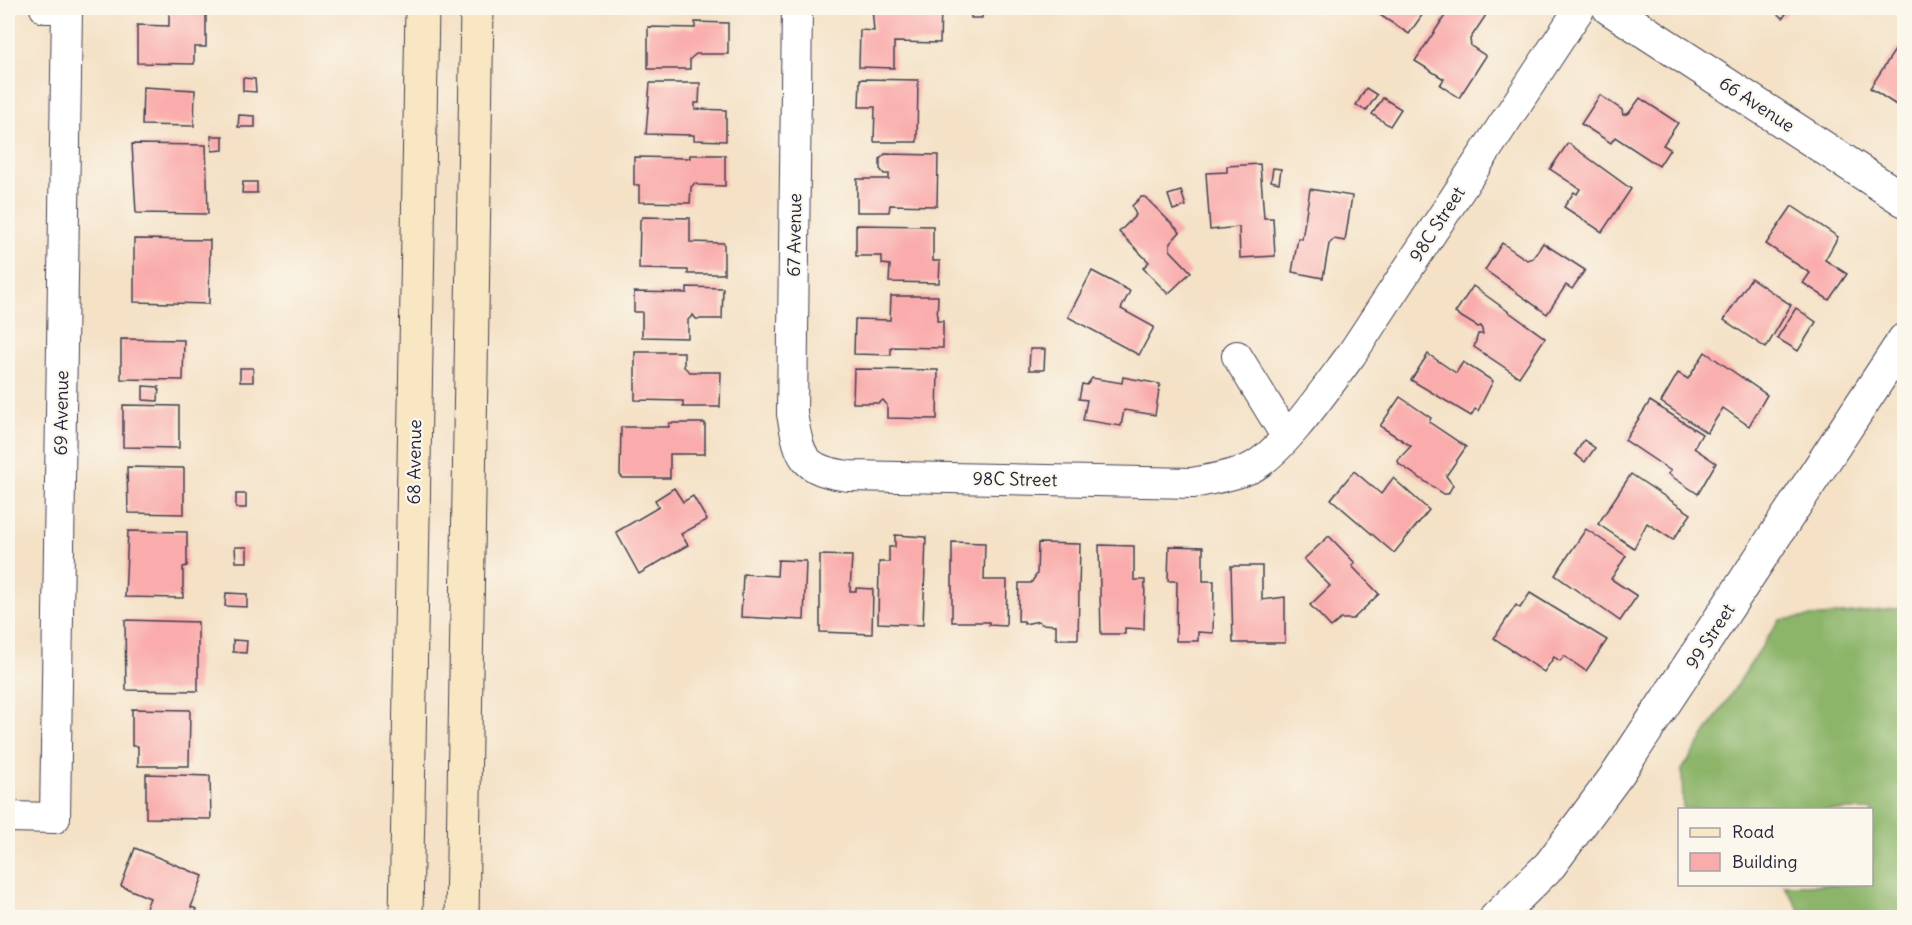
<svg xmlns="http://www.w3.org/2000/svg" width="1912" height="925" viewBox="0 0 1912 925" font-family="Delius,sans-serif">
<style>
.forest{fill:#8db56a;stroke:#586c52;stroke-width:1.5}
.building{fill:#f9acab}
.lines{fill:none;stroke-linecap:round;stroke-linejoin:round}
.minor-casing{stroke:#423f50;stroke-width:32}
.tertiary-casing{stroke:#423f50;stroke-width:35}
.secondary-casing{stroke:#423f50;stroke-width:35}
.minor{stroke:#fff;stroke-width:30}
.tertiary{stroke:#fff;stroke-width:33}
.secondary{stroke:#f9e7c3;stroke-width:33}
.labels{text-anchor:middle;dominant-baseline:central;stroke-width:4.5;stroke-linejoin:round;paint-order:stroke}
.street-label{font-size:18px;fill:#22223b;stroke:#fbf7ec}
</style>
<rect width="100%" height="100%" fill="#fbf7ec"/>
<filter id="ink" filterUnits="userSpaceOnUse"><feTurbulence type="fractalNoise" baseFrequency=".0167" numOctaves="2"/><feDisplacementMap in="SourceGraphic" scale="12" xChannelSelector="R" yChannelSelector="G"/><feConvolveMatrix kernelMatrix="1 2 1 2 8 2 1 2 1" color-interpolation-filters="sRGB"/></filter>
<filter id="wash" filterUnits="userSpaceOnUse"><feTurbulence type="fractalNoise" baseFrequency=".008" numOctaves="4" result="noise"/><feDisplacementMap in="SourceGraphic" scale="24" xChannelSelector="R" yChannelSelector="G"/><feGaussianBlur stdDeviation="1.35" result="paint"/><feColorMatrix in="noise" values="0 0 0 0 0 0 0 0 0 0 0 0 0 0 0 0 0 1.4 0 .05"/><feComposite in="paint" operator="in"/></filter>
<g filter="url(#wash)">
<rect width="100%" height="100%" fill="#f4e1c6"/>
<polygon class="forest" points="1904,608 1904,917 1804,917 1784,885 1872,884 1872,810 1683,809 1682,770 1779,620"/>
<g id="blocks">
<g class="building">
<polygon points="169,8 206,8 206,47 194,47 194,64 137,63 137,25 169,26"/>
<polygon points="872,8 941,8 940,43 894,42 894,68 859,67 860,30 874,31"/>
<rect x="971" y="8" width="11" height="10"/>
<polygon points="1369,8 1427,8 1409,34"/>
<polygon points="1450,8 1475,8 1486,15 1470,39 1471,46 1486,56 1459,98 1440,85 1444,79 1415,61"/>
<polygon points="1768,8 1790,8 1783,18"/>
<polygon points="695,22 728,23 728,54 696,54 690,59 690,69 648,69 648,27 695,28"/>
<polygon points="1897,47 1904,52 1904,110 1870,88"/>
<polygon points="243,78 255,79 256,92 243,91"/>
<polygon points="860,79 918,80 917,142 874,142 875,107 859,107"/>
<polygon points="650,83 700,83 699,103 695,103 695,109 726,110 726,141 694,140 694,135 646,134"/>
<polygon points="143,87 195,90 194,126 142,125"/>
<polygon points="1366,88 1377,95 1366,111 1356,105"/>
<polygon points="1600,95 1622,110 1623,115 1629,113 1640,98 1678,123 1663,145 1670,149 1659,166 1615,137 1611,143 1581,124"/>
<polygon points="1383,98 1401,109 1390,126 1372,114"/>
<polygon points="239,115 255,116 255,127 238,127"/>
<polygon points="211,136 223,136 223,150 212,151"/>
<polygon points="1568,143 1631,189 1602,232 1564,207 1574,192 1577,194 1580,189 1550,169"/>
<polygon points="132,144 206,145 208,214 136,213"/>
<polygon points="885,154 938,155 937,206 890,205 889,212 857,212 857,179 889,179 889,174 884,174 880,169 880,159"/>
<polygon points="690,155 725,155 725,186 698,185 695,183 691,187 690,203 639,202 639,185 634,185 634,157 690,158"/>
<polygon points="1260,164 1264,218 1273,218 1275,256 1240,258 1239,227 1210,230 1206,173 1227,172 1227,166"/>
<polygon points="1273,168 1281,169 1279,183 1271,181"/>
<polygon points="243,182 257,182 257,193 242,193"/>
<polygon points="1310,189 1352,196 1345,241 1334,239 1329,244 1323,278 1292,272 1298,238 1302,239"/>
<polygon points="1181,191 1186,206 1173,210 1168,195"/>
<polygon points="1141,197 1145,197 1180,232 1170,243 1170,250 1191,272 1168,294 1143,268 1149,262 1119,232 1136,215 1132,206"/>
<polygon points="1792,206 1838,237 1825,260 1847,274 1829,300 1803,283 1810,273 1766,244"/>
<polygon points="643,217 690,218 690,242 724,243 724,274 688,274 688,270 639,269 640,220"/>
<polygon points="856,225 933,226 933,261 940,261 939,283 889,282 890,265 882,264 882,256 856,256"/>
<polygon points="134,239 210,240 209,304 134,302"/>
<polygon points="1502,243 1527,260 1533,258 1543,243 1585,270 1572,289 1566,285 1547,314 1485,270"/>
<polygon points="1092,271 1130,291 1121,309 1154,327 1139,355 1068,317"/>
<polygon points="1751,278 1791,305 1766,348 1724,320"/>
<polygon points="1473,286 1545,338 1519,377 1474,347 1478,334 1483,334 1481,326 1478,327 1455,313"/>
<polygon points="687,287 723,288 722,319 696,319 693,315 688,320 688,338 642,337 642,312 634,312 634,292 687,293"/>
<polygon points="891,296 938,296 937,321 943,321 943,348 891,347 891,355 854,354 855,319 890,320"/>
<polygon points="1796,308 1816,322 1798,351 1777,338"/>
<polygon points="121,339 184,340 183,380 121,379"/>
<polygon points="1030,349 1045,349 1044,370 1029,370"/>
<polygon points="635,352 684,352 684,367 690,372 721,372 720,407 683,407 683,401 635,400"/>
<polygon points="1705,352 1767,395 1749,426 1723,408 1707,433 1661,402 1678,373 1688,379"/>
<polygon points="1428,354 1456,373 1463,362 1493,381 1478,411 1475,409 1471,416 1411,380"/>
<rect x="240" y="368" width="13" height="14"/>
<polygon points="854,369 938,370 937,419 887,418 887,405 883,400 879,403 853,403"/>
<polygon points="1123,377 1160,384 1155,415 1124,410 1121,426 1083,420 1087,400 1079,399 1082,384 1087,385 1092,378 1122,383"/>
<polygon points="143,386 159,387 158,401 143,400"/>
<polygon points="1400,397 1431,418 1429,422 1466,447 1446,476 1453,485 1448,494 1444,494 1399,464 1398,460 1411,446 1380,426"/>
<polygon points="1650,401 1702,434 1694,448 1716,463 1698,494 1668,474 1671,471 1625,440"/>
<polygon points="123,405 179,406 179,448 123,447"/>
<polygon points="669,423 705,423 705,454 670,454 670,478 623,478 620,475 621,427 669,427"/>
<polygon points="1584,440 1595,448 1585,462 1575,454"/>
<polygon points="127,467 184,468 184,514 128,513"/>
<polygon points="1354,471 1381,494 1393,478 1429,510 1394,553 1331,499"/>
<polygon points="1631,474 1691,514 1673,540 1647,523 1634,548 1598,524"/>
<polygon points="674,488 683,502 693,496 707,520 681,534 688,545 639,574 616,532 659,507 655,500"/>
<rect x="236" y="494" width="10" height="14"/>
<polygon points="1586,529 1626,556 1611,579 1637,596 1620,621 1555,575"/>
<polygon points="128,531 187,532 187,566 183,567 183,598 125,597"/>
<polygon points="895,535 926,537 923,625 878,623 879,562 889,562 889,547 895,547"/>
<polygon points="1329,536 1355,563 1352,566 1379,594 1353,619 1341,619 1331,627 1310,605 1330,586 1304,559"/>
<polygon points="952,542 985,543 984,580 1007,580 1006,626 989,625 989,622 952,622"/>
<polygon points="1038,543 1080,544 1078,639 1056,639 1056,625 1041,624 1039,621 1024,624 1024,621 1018,621 1019,583 1031,583 1037,574"/>
<polygon points="1099,545 1134,546 1134,580 1145,580 1144,629 1125,628 1125,634 1101,634"/>
<polygon points="1169,546 1203,547 1203,581 1214,581 1213,633 1198,632 1198,641 1176,641 1177,581 1168,581"/>
<polygon points="235,547 247,547 247,562 236,562"/>
<polygon points="820,555 852,556 850,591 856,591 856,588 873,589 872,634 820,632"/>
<polygon points="778,560 806,561 804,620 741,617 743,574 777,576"/>
<polygon points="1231,566 1262,566 1262,600 1285,597 1285,643 1233,643"/>
<polygon points="226,593 247,594 247,607 225,606"/>
<polygon points="1530,593 1607,640 1586,671 1564,656 1560,661 1554,657 1544,672 1494,638 1516,605 1520,608"/>
<polygon points="125,620 198,622 198,691 126,690"/>
<polygon points="233,640 247,641 246,653 233,652"/>
<polygon points="132,709 190,710 189,766 138,766 138,746 132,746"/>
<polygon points="146,774 210,776 211,819 146,818"/>
<polygon points="135,848 203,876 191,907 197,909 194,918 142,918 150,898 121,886"/>
</g>
</g>
</g>
<g filter="url(#ink)">
<use href="#blocks" fill-opacity="0" stroke="#423f50" stroke-width="1.5"/>
<g class="lines">
<defs>
<g id="minor">
<path d="M 797,8 L 792,414 C 800,458 802,470 849,476 L 1193,483 C 1212,479 1232,476 1251,468 C 1282,453 1329,384 1351,355 L 1580,8"/>
<polyline points="1237,356 1286,436"/>
<polyline points="8,817 55,818 67,8 45,8"/>
</g>
<g id="tertiary">
<polyline points="1609,8 1904,200"/>
<polyline points="1496,918 1550,865 1619,772 1904,340"/>
</g>
<g id="secondary">
<polyline points="406,918 422,8"/>
<polyline points="462,918 477,8"/>
</g>
</defs>
<use href="#minor" class="minor-casing"/>
<use href="#tertiary" class="tertiary-casing"/>
<use href="#secondary" class="secondary-casing"/>
<use href="#minor" class="minor"/>
<use href="#tertiary" class="tertiary"/>
<use href="#secondary" class="secondary"/>
</g>
</g>
<g class="labels">
<g class="street-label">
<text transform="translate(1757 104) rotate(33)">66 Avenue</text>
<text transform="translate(1437 224) rotate(-57)">98C Street</text>
<text transform="translate(794 235) rotate(-89)">67 Avenue</text>
<text transform="translate(61 413) rotate(-89)">69 Avenue</text>
<text transform="translate(414 462) rotate(-89)">68 Avenue</text>
<text transform="translate(1015 479) rotate(1)">98C Street</text>
<text transform="translate(1710 636) rotate(-57)">99 Street</text>
</g>
</g>
<rect width="1912" height="925" fill="none" stroke="#fbf7ec" stroke-width="30"/>
<rect x="1678" y="808" width="195" height="78" fill="#fbf7ec" stroke="#a4a2a5" stroke-width="1.5"/>
<rect x="1690" y="828" width="30" height="9" fill="#f9e7c3" stroke="#a4a2a5" stroke-width="1.5"/>
<text x="1732" y="838" font-size="18" fill="#22223b">Road</text>
<rect x="1690" y="853" width="30" height="18" fill="#f9acab" stroke="#a4a2a5" stroke-width="1.5"/>
<text x="1732" y="868" font-size="18" fill="#22223b">Building</text>
</svg>
